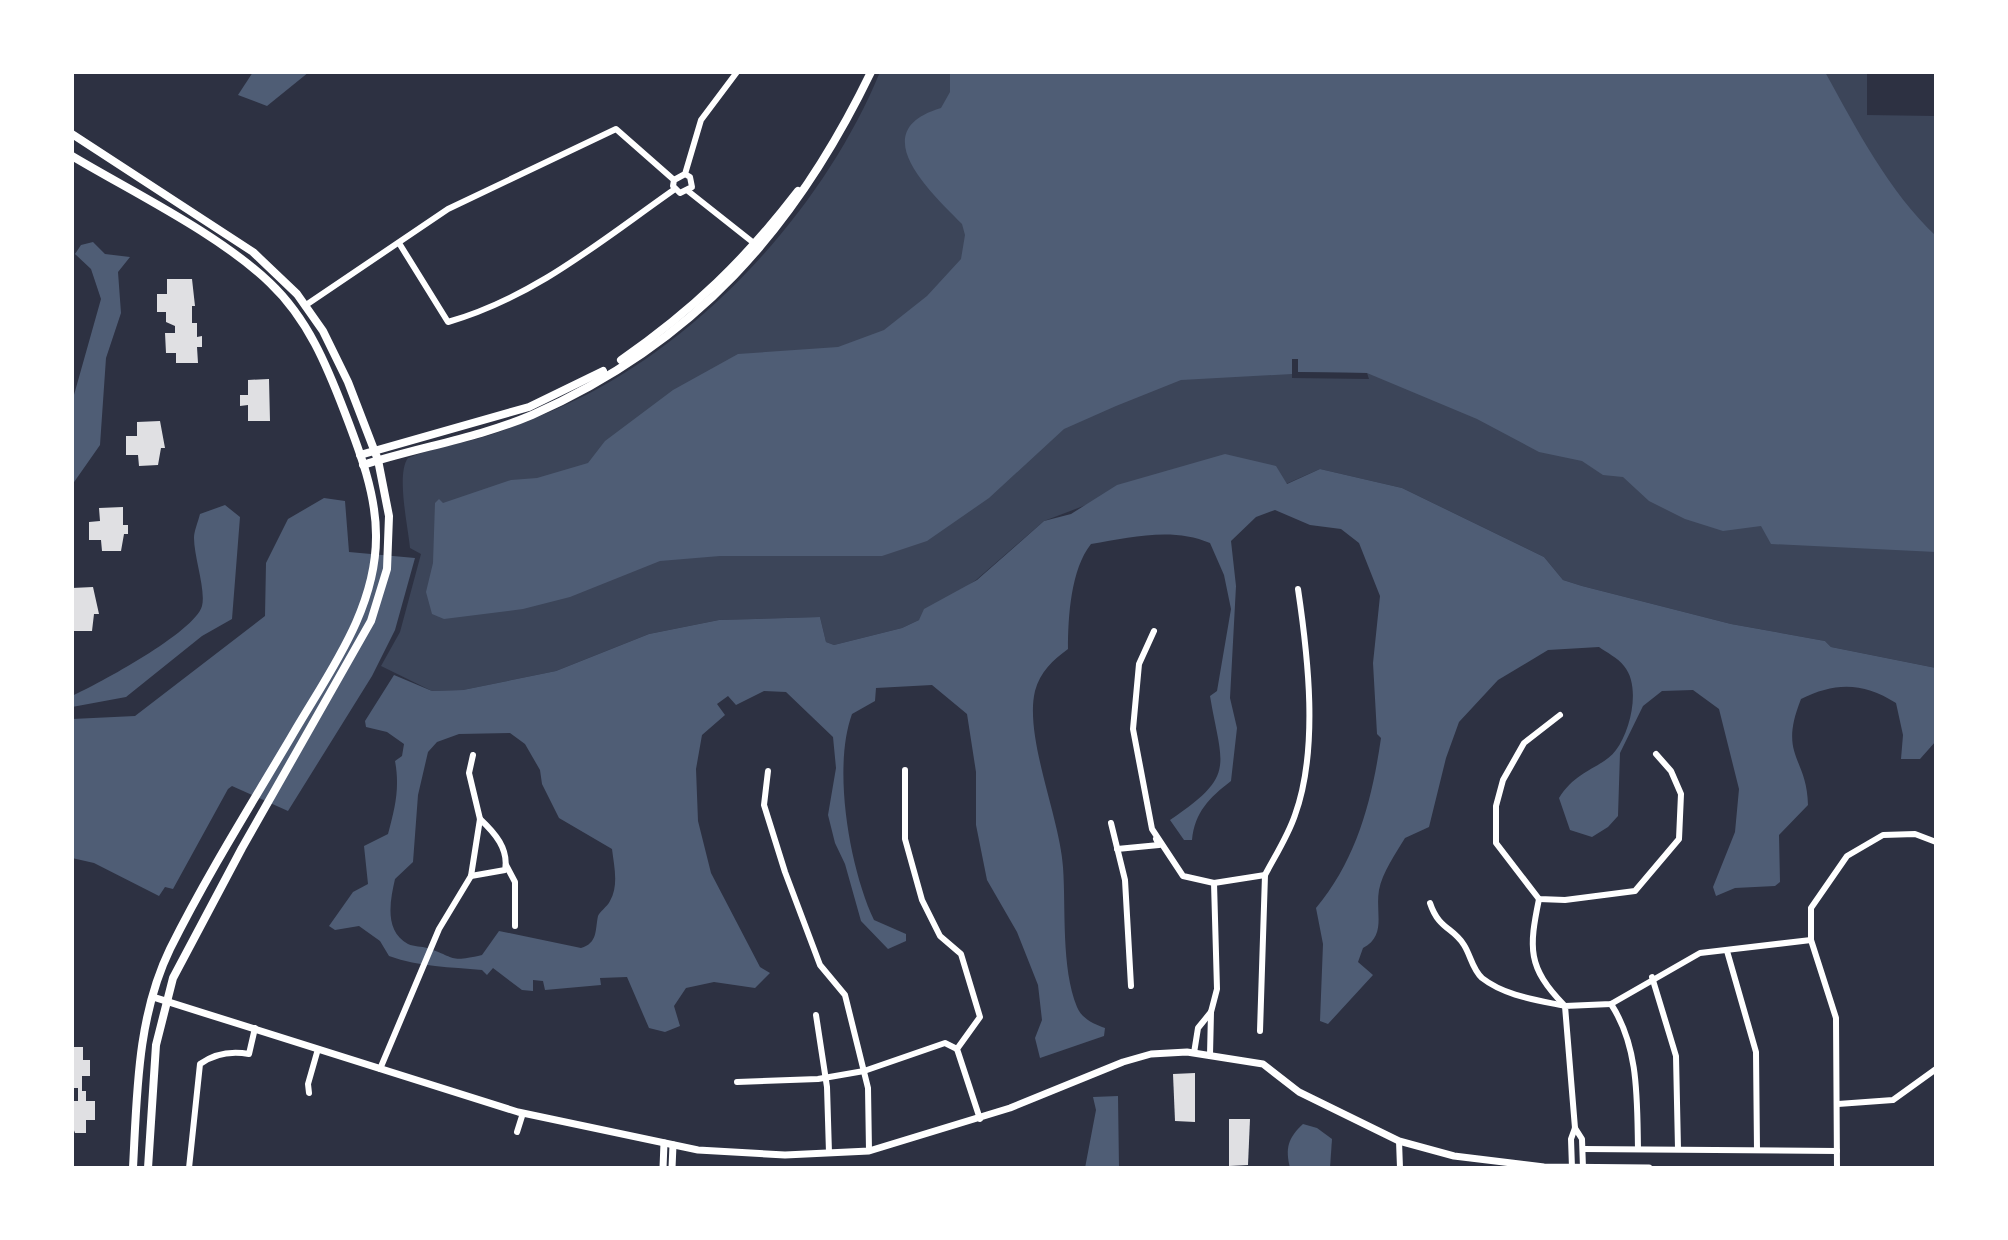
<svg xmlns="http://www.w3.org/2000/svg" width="2008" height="1240" viewBox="0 0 2008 1240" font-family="'Archivo Narrow',sans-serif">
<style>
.green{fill:#3c4559}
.water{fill:#4f5d75;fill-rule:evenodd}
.pier{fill:#2d3142}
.building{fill:#e0e0e3}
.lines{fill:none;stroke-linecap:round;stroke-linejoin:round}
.minor{stroke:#fff;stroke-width:6}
.tertiary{stroke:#fff;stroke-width:7}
.secondary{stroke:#fff;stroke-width:8}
</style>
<rect width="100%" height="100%" fill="#2d3142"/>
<path class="green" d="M 880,72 L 1867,72 L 1867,115 L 1936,116 L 1936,668 L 1831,647 L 1825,641 L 1731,624 L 1582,586 L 1563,580 L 1544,557 L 1402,488 L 1320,469 L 1286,484 L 1086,505 L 1044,521 L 976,580 L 919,620 L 902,628 L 834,645 L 826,642 L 820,617 L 719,620 L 649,634 L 556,671 L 463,690 L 432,691 L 381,666 L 400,632 L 421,554 L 410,548 C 408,526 396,474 408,458 C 434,447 463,444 490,435 C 522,424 556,410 586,395 C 712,330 826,203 880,72 Z"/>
<g class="water">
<polygon points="253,72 309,72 267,106 238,95"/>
<path d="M 950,72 L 1825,72 C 1856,128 1889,192 1936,236 L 1936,552 L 1771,544 L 1761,526 L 1723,531 L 1685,519 L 1649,501 L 1623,477 L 1603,475 L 1582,461 L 1539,452 L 1477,419 L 1367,373 L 1298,372 L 1292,359 L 1292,374 L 1181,380 L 1116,406 L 1064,429 L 989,498 L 927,541 L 882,556 L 720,556 L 660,561 L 570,597 L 523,609 L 444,619 L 432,614 L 426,592 L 433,563 L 435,503 L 439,499 L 443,503 L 511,480 L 537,478 L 588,463 L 605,441 L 673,390 L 738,354 L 838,347 L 884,330 L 927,296 L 961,259 L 965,235 L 962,224 C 931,192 863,131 941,108 L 950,92 Z"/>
<polygon points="93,242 105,254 130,257 118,272 121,313 106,358 100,445 72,485 72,402 101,299 91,269 75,254 81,245"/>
<path d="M 1225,454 L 1276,466 L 1287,484 L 1320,469 L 1402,488 L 1544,557 L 1563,580 L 1582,586 L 1731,624 L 1825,641 L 1831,647 L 1936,668 L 1936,741 L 1920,759 L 1901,759 L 1903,735 L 1896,703 C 1863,682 1835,682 1801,699 C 1778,757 1807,756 1808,805 L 1779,835 L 1780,882 L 1775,886 L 1735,888 L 1716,896 L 1713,887 L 1735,832 L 1739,789 L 1719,709 L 1693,690 L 1662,691 L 1643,706 L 1620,753 L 1618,816 L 1608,827 L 1592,837 L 1570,830 L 1559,798 C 1577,769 1603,768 1616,750 C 1631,730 1641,686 1624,666 C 1618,658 1606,652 1599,647 L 1548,650 L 1498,680 L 1459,722 L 1446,758 L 1429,827 L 1405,838 C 1396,853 1382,873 1379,890 C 1375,913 1387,935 1363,948 L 1358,962 L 1373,975 L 1328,1024 L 1320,1021 L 1323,944 L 1316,908 C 1357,859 1372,800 1381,738 L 1377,734 L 1373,663 L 1380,596 L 1359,543 L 1341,529 L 1310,525 L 1275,510 L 1256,517 L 1231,541 L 1236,586 L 1230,698 L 1237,728 L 1231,781 C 1209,798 1195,812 1192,840 L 1184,840 L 1170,820 C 1237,775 1222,767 1210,696 L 1217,691 L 1231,609 L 1224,575 L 1210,543 C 1173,527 1131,537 1091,544 C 1071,569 1068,616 1068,649 C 1053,660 1040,672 1035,691 C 1024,737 1060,818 1063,867 C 1066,909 1061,967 1077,1007 C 1082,1019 1094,1024 1105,1028 L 1104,1036 L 1040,1058 L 1035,1038 L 1042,1020 L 1038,985 L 1017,932 L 987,880 L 976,825 L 976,772 L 967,714 L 932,685 L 876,688 L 875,701 L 852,714 C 832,769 850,869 874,920 L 906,934 L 906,941 L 888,949 L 861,921 L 845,864 L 835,843 L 828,815 L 836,768 L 833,737 L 786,692 L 764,691 L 736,705 L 728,696 L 717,704 L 725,715 L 702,735 L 696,769 L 698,821 L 711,873 L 760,967 L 770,973 L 755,988 L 714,982 L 686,988 L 674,1006 L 680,1026 L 665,1032 L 649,1028 L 627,977 L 600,978 L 601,985 L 545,990 L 543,981 L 533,980 L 533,991 L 522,990 L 493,968 L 487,975 L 482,970 C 450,967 420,967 389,956 L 380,941 L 359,926 L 335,930 L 329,926 L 353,892 L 368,884 L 364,846 L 388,834 C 395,808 400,788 395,761 L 402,756 L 404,744 L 387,732 L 366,727 L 365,721 L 394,675 L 432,691 L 463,690 L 556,671 L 649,634 L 719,620 L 820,617 L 826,642 L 834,645 L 902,628 L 919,620 L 924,609 L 977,580 L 1044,521 L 1071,514 L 1117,485 ZM 510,733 L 525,744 L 540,770 L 542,784 L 559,818 L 612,849 C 614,866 619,885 610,901 C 607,907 600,911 598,916 C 595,930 598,943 581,948 L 499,931 L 482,955 C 448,963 456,957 427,948 C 422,946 414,947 408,944 C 384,931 390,901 395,879 L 413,862 L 418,795 L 428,752 L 437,742 L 459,734 Z"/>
<polygon points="324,498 345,501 349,552 415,558 395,630 372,676 288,811 232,786 228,789 173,889 165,887 159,896 94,863 72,858 72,719 135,716 265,616 266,563 288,519"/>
<path d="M 225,505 L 240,517 L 232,619 L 202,636 L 126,697 L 72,707 L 72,696 C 98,684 195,632 202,606 C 206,590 194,557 194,538 C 194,531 198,522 200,514 Z"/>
<polygon points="1118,1096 1119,1168 1085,1168 1096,1110 1093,1097"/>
<path d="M 1303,1124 L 1317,1128 L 1332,1139 L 1330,1168 L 1290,1168 C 1285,1148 1288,1138 1303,1124 Z"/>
</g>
<polygon class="pier" points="1292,359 1298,359 1298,372 1367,373 1369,379 1292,378"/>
<g class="building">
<polygon points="167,279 192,279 195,306 192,306 192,323 197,323 197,337 202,336 202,347 197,347 198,363 176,363 176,353 166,353 165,333 175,333 175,326 166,322 166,312 157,312 157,294 167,294"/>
<polygon points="269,379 270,421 248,421 248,405 240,406 240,395 248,395 248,380"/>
<polygon points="160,421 165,448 161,448 158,465 139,466 138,455 126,455 126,436 137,436 137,422"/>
<polygon points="123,507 123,525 128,525 128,534 124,534 121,551 102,551 101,540 89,540 89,522 100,521 99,508"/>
<polygon points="93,587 99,614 94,614 92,631 72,631 72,588"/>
<polygon points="73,1047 83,1047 83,1060 90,1060 90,1076 82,1076 82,1091 86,1091 86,1101 95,1101 95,1120 86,1120 86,1133 75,1133 72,1125 74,1101 78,1101 78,1088 72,1088"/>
<polygon points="1195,1073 1195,1122 1175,1121 1173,1074"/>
<polygon points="1229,1119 1250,1119 1248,1165 1229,1166"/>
</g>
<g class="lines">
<g class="minor">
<polyline points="685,174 690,177 692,187 680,193 673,186 674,180 685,174 701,120 737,72"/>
<polyline points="688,191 755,244"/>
<path d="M 399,243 L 448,322 C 535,297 602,240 675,189"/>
<polyline points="306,305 448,209 616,129 674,180"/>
<polyline points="1154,631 1139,664 1133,729 1152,829 1183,876 1214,883 1217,989 1211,1012 1198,1028 1194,1053"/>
<polyline points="1560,715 1524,743 1503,780 1496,806 1496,843 1539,899 1565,900 1635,891 1679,839 1681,794 1671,771 1656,754"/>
<polyline points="905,770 905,839 922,900 940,936 961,954 980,1017 957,1049 980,1119"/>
<polyline points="768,771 764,805 785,872 820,965 845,995 868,1088 869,1151"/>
<polyline points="1111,823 1125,880 1131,986"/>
<polyline points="1117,849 1159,845 1156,839"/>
<polyline points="506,865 515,882 515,926"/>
<path d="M 471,876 L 505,870 C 509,849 495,833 480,819"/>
<path d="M 1214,883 L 1265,875 C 1275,856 1288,836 1295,815 C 1319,749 1308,656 1298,589"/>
<path d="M 1539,899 C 1529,948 1527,967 1564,1005"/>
<path d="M 1430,903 C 1439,930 1453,927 1464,945 C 1471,956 1472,969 1482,978 C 1505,996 1537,1000 1565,1006"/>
<polyline points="1727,951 1756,1052 1757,1150"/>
<polyline points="1652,977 1676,1056 1678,1149"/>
<path d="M 1611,1004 C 1639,1047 1637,1099 1638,1149"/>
<polyline points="816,1015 827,1087 829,1153"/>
<polyline points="1260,1031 1265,875"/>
<polyline points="1210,1055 1211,1012"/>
<polyline points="380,1069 439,929 471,876 480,819 469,773 473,755"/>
<polyline points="737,1082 818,1079 864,1071 945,1043 957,1049"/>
<polyline points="309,1093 308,1084 318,1049"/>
<polyline points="1838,1104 1893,1100 1936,1069"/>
<polyline points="1575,1128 1582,1139 1583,1168"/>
<polyline points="517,1132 523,1113"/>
<polyline points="1399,1141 1400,1168"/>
<polyline points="1583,1149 1837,1151"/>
<path d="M 189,1168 L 200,1064 C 214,1054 232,1051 249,1054 L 255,1028"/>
<polyline points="1572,1168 1571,1139 1575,1128 1565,1006 1611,1004 1700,953 1811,940"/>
<polyline points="1837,1168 1836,1018 1811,940 1811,908 1847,856 1883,835 1915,834 1936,842"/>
</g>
<g class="tertiary">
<polyline points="153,997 518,1112 698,1150 785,1155 869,1151 1010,1108 1123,1062 1151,1054 1187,1052 1263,1064 1299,1092 1399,1141 1454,1156 1544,1167 1649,1168"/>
<polyline points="663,1168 664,1143"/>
<polyline points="672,1168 673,1145"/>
</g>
<g class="secondary">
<polyline points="72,134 253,252 297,294 323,331 348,382 378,460 389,516 387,569 371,621 242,848 173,978 156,1045 148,1168"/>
<path d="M 72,156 C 134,193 219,234 270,283 C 308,319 327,366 345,413 C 360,452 376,494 376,535 C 377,611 326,676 290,739 C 249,808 206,877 170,949 C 137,1017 137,1094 133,1168"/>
<path d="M 621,360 C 693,310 745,260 798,191"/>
<polyline points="360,455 529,407 603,371"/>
<path d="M 363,465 C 419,447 478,438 532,415 C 695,343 795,229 871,72"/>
</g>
</g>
<rect width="2008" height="1240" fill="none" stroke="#ffffff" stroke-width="148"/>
</svg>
